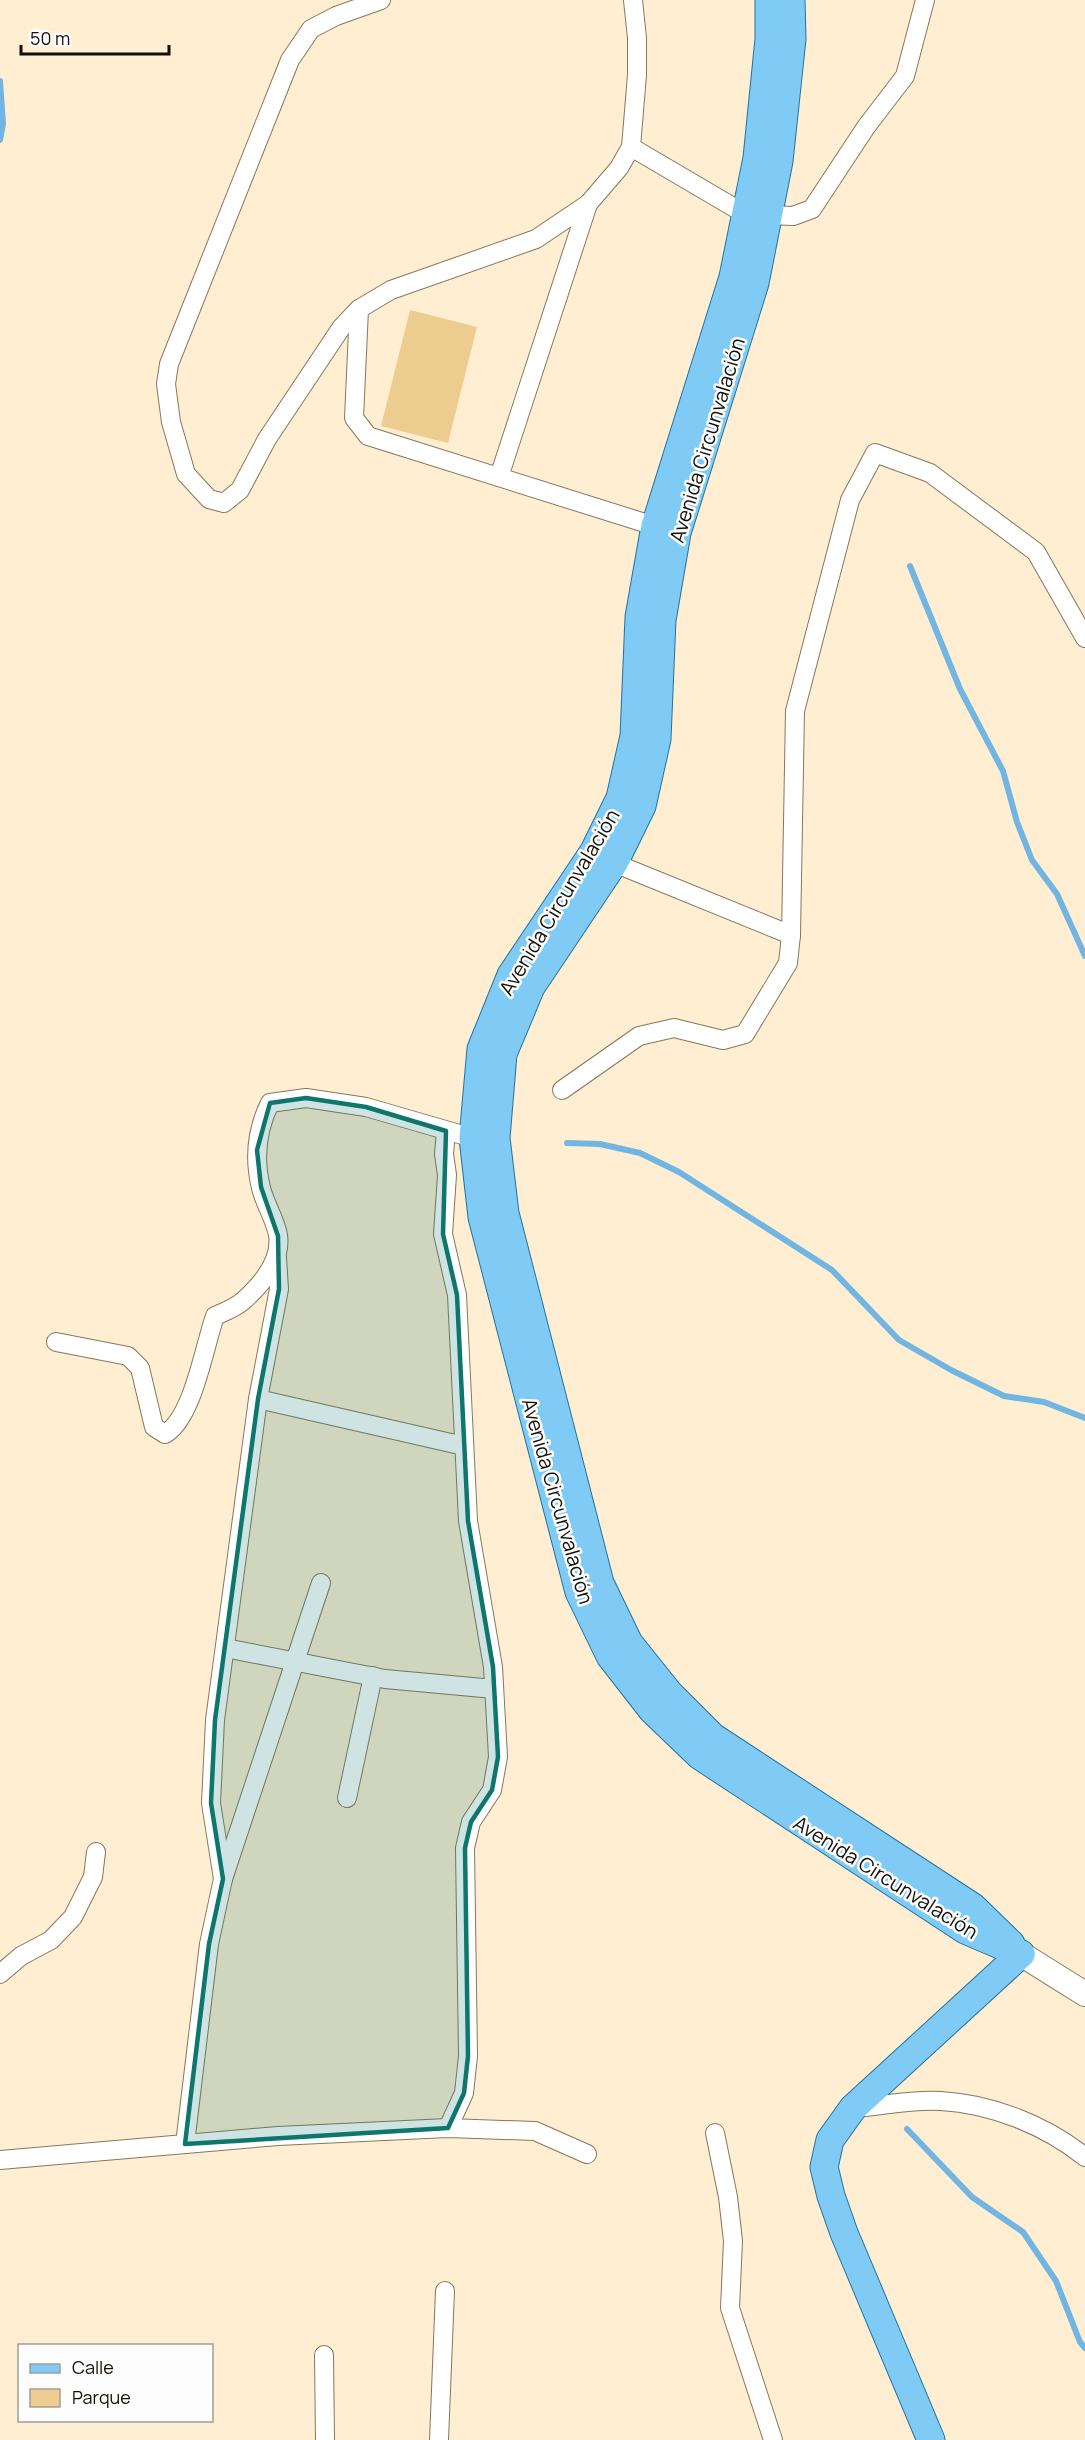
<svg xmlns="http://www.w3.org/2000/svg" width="1085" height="2440" viewBox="0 0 1085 2440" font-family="Manrope,sans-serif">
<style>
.green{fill:#edcc8f}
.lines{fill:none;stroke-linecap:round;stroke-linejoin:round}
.stream{stroke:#71b5e3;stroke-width:6}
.street-casing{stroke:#86775d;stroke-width:20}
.secondary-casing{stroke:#86775d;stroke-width:26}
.primary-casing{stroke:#22739d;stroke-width:29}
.street{stroke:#fff;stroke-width:18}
.secondary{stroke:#fff;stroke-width:24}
.primary{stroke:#7fcbf5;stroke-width:27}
.marked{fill:#0f766e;fill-opacity:0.2;stroke:#0f766e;stroke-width:4.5;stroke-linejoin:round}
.labels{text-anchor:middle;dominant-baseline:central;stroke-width:5;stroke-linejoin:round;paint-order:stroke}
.street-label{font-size:20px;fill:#140f06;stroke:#fdfdfd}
</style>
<rect width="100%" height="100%" fill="#ffeed1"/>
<polygon class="green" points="410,310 477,327 448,443 381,426"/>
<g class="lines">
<g class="stream">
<polyline points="0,81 3,124 0,140"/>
<polyline points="910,566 960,689 1003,771 1017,822 1032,860 1057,894 1085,956"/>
<polyline points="567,1143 600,1144 640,1153 679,1172 832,1270 899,1340 951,1370 1004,1396 1044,1402 1085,1418"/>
<polyline points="907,2129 972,2197 1023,2232 1056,2281 1080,2342 1085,2348"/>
</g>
<defs>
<g id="street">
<polyline points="381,0 336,16 311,29 290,60 169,364 166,384 171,422 186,474 209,499 224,503 240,490 267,439 341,328 359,309 391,290 536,239 588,204 619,168 631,147 637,75 637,38 633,0"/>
<polyline points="631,147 745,214 793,216 812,209 866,127 905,76 925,0"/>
<polyline points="359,309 354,418 368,436 664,529"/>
<polyline points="499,477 588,204"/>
<polyline points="614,863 791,935"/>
<polyline points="562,1090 639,1036 674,1028 723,1040 745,1034 788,963 791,935 795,711 850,500 875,453 930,473 1036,552 1085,638"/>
<polyline points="446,1131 444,1154 447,1175 443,1234 457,1295 468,1521 493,1667 498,1757 492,1790 471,1822 465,1848 468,2056 464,2093 448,2128"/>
<path d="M 56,1342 L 128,1356 L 140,1368 L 154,1427 L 165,1434 C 193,1418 204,1347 215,1316 C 224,1312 235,1308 243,1301 C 261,1285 282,1261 278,1235 C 275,1219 265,1204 261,1188 C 254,1159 257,1129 270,1103 L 306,1098 L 366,1107 L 473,1138"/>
<polyline points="258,1399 464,1446"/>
<polyline points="225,1648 385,1679 494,1689"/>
<polyline points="347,1798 373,1676"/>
<polyline points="223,1879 211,1803 215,1720 258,1399 279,1289 277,1258"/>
<polyline points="0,1974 21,1956 51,1940 73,1917 93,1877 96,1852"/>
<path d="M 853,2108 C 881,2106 912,2099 941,2101 C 992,2104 1045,2125 1085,2157"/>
<polyline points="715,2133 728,2197 733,2241 730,2308 773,2440"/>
<polyline points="185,2144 209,1944 223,1879 321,1583"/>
<polyline points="0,2160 278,2136 448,2128 535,2131 587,2154"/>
<polyline points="324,2355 325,2440"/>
<polyline points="439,2440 445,2291"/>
</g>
<polyline id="secondary" points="1021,1954 1085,1994"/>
<g id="primary">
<polyline points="769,0 769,39 757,158 733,277 655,526 639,617 634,736 620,798 594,851 511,975 481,1049 473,1138 482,1217 579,1592 610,1656 652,1710 700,1756 965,1930 1021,1954"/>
<polyline points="791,0 792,39 779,161 755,283 677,533 662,620 657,739 642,806 614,863 531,987 503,1054 496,1138 505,1213 600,1583 629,1643 669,1693 713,1737 973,1907 1011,1944"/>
<polyline points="931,2440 844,2233 831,2196 824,2167 830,2140 853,2108 1021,1954"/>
</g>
</defs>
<use href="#street" class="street-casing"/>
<use href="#secondary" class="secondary-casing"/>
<use href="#primary" class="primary-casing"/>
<use href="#street" class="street"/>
<use href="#secondary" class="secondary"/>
<use href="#primary" class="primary"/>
</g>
<path class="marked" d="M 306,1098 L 366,1107 L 446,1131 L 443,1234 L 457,1295 L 468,1521 L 493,1667 L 498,1757 L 492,1790 L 471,1822 L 465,1848 L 468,2056 L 464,2093 L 448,2128 L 185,2144 L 209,1944 L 223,1879 L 211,1803 L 215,1720 L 258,1399 L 279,1289 L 278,1236 L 261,1187 L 257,1150 L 270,1103 Z"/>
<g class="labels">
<g class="street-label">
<text transform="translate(707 440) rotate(-73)">Avenida Circunvalación</text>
<text transform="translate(559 902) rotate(-59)">Avenida Circunvalación</text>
<text transform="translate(558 1501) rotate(74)">Avenida Circunvalación</text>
<text transform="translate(886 1877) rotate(32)">Avenida Circunvalación</text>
</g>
</g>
<rect x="18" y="2344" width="195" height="78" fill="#fdfdfd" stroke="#a09e9a" stroke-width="1.5"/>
<rect x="30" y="2364" width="30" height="9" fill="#7fcbf5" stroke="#a09e9a" stroke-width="1.5"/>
<text x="72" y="2374" font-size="18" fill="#140f06">Calle</text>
<rect x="30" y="2389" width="30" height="18" fill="#edcc8f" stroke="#a09e9a" stroke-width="1.5"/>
<text x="72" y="2404" font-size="18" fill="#140f06">Parque</text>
<path d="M21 45v9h148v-9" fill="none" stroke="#140f06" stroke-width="3"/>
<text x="30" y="45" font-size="18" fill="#140f06" stroke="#fdfdfd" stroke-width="4.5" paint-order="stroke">50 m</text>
</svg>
